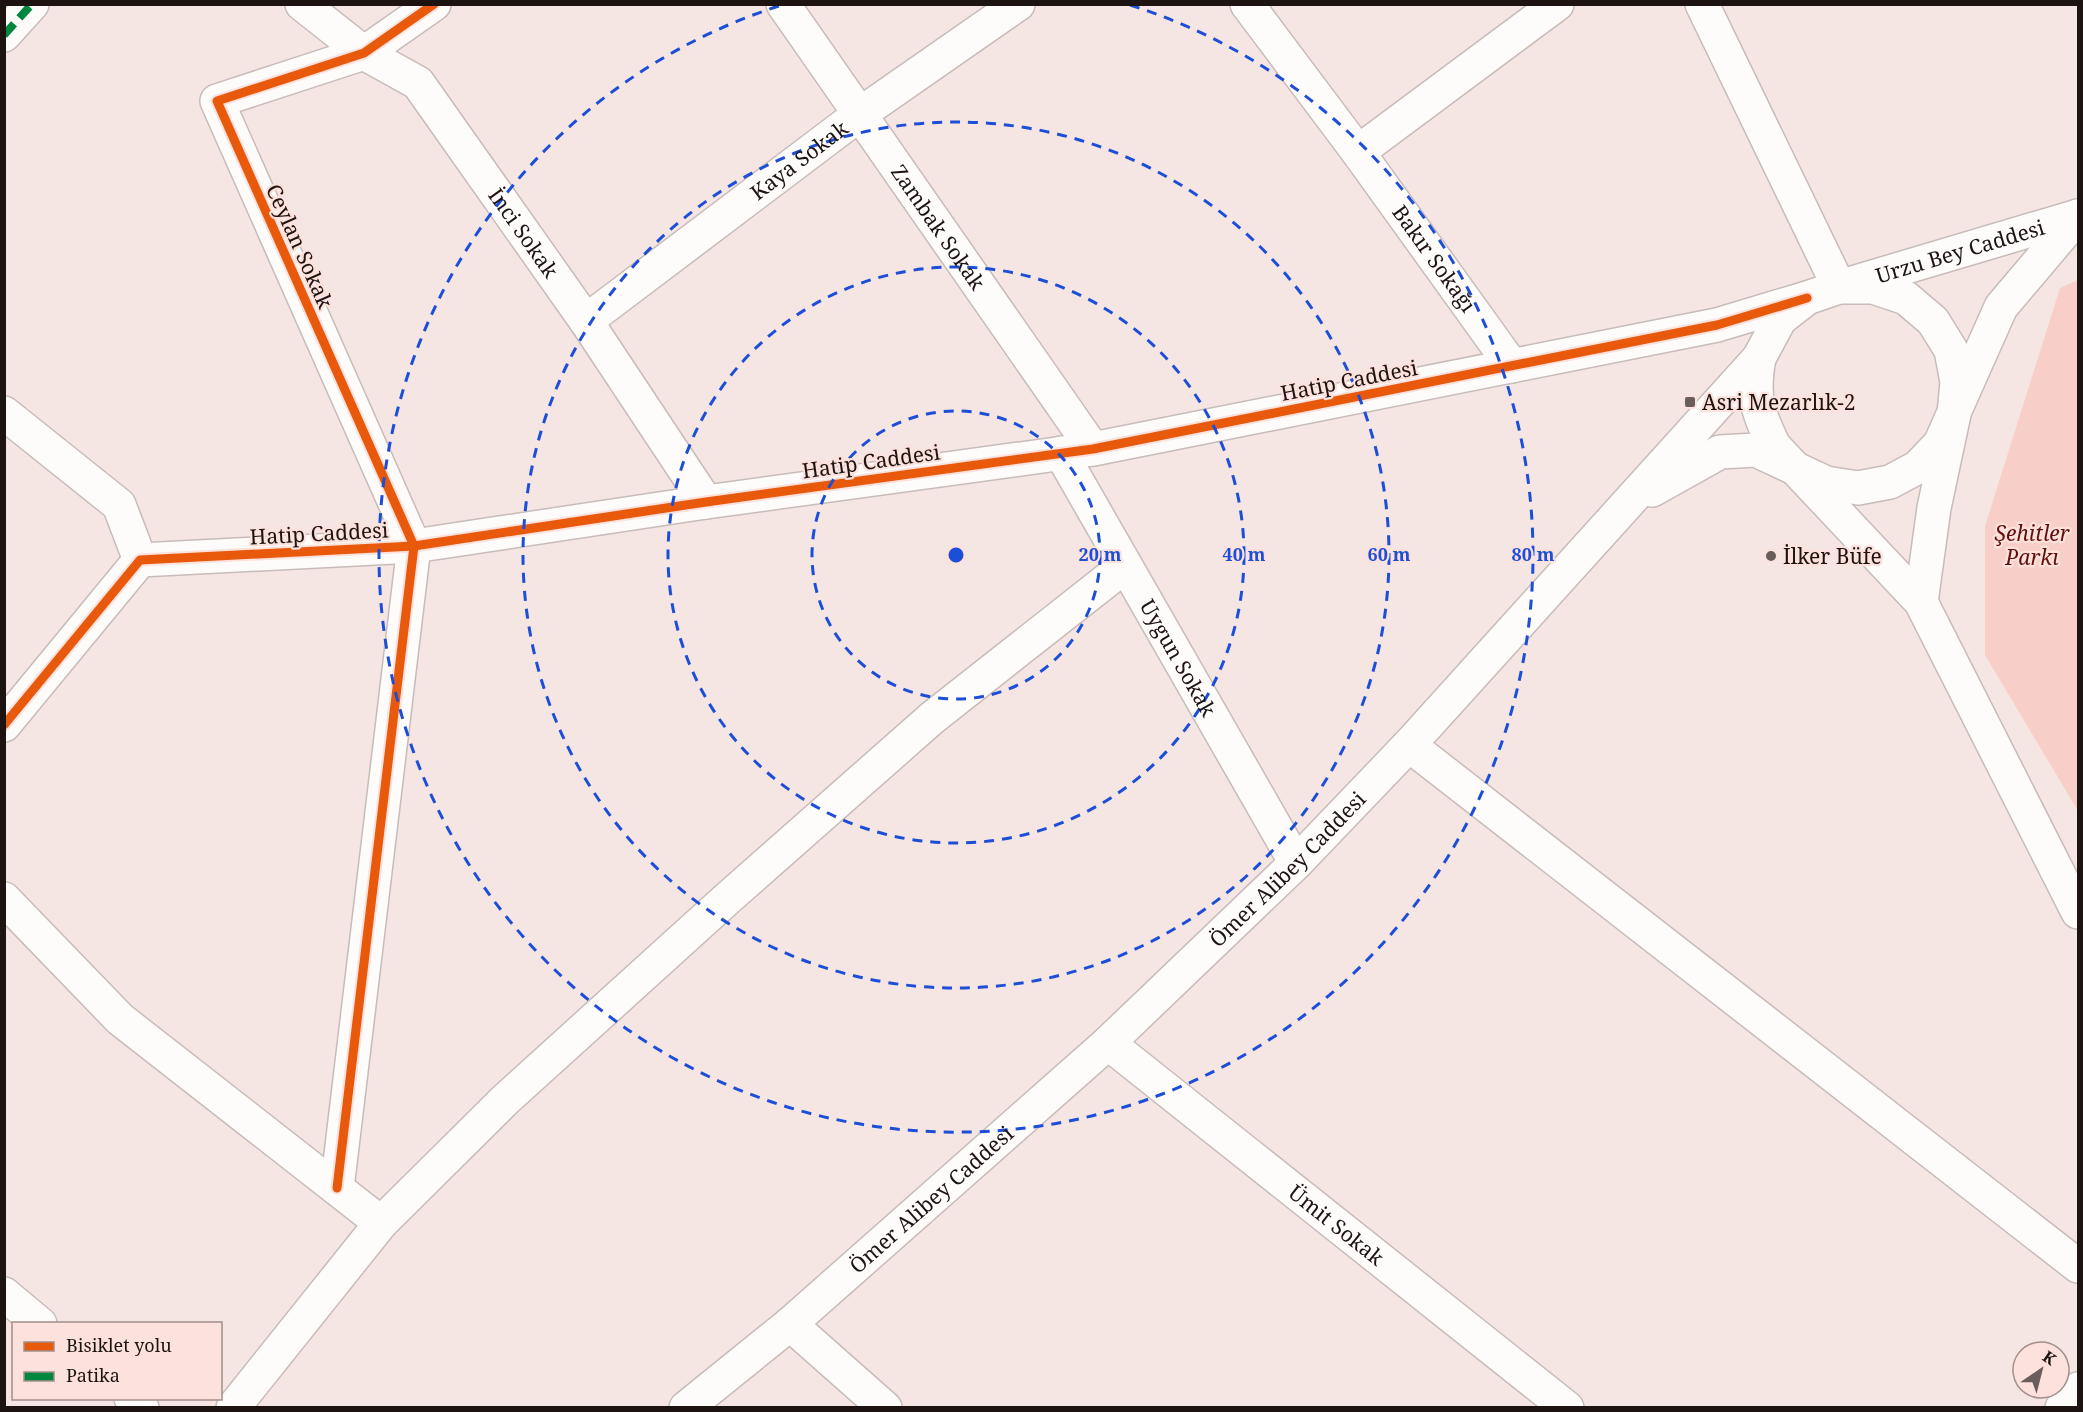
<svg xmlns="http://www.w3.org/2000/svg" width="2083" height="1412" viewBox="0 0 2083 1412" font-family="'Noto Serif',serif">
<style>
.green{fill:#f8cfc8}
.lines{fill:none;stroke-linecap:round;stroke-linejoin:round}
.minor-casing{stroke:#c7bcb9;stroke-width:36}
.major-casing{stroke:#c7bcb9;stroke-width:36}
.minor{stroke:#fefbfb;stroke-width:33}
.major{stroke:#fefbfb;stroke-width:33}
.quiet{stroke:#00873e;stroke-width:8;stroke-dasharray:15 8;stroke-linecap:butt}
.cycleway-casing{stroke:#fce1dc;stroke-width:13}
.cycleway{stroke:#e8590c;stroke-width:9}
.ring{fill:none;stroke:#1d4ed8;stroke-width:3;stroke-dasharray:10 8}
.poi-dot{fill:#695e5b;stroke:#fce1dc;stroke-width:2}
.labels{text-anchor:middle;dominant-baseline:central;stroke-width:4.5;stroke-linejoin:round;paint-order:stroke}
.street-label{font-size:21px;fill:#1d1412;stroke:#fce1dc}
.poi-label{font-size:21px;fill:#1d1412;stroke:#fce1dc;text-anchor:start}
.park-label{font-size:21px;font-style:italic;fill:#630f0a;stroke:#fce1dc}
.centre{fill:#1d4ed8;stroke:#fce1dc;stroke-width:3}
.ring-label{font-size:18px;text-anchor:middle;font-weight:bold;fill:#1d4ed8;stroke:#fce1dc;stroke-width:4.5;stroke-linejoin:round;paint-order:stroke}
</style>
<rect width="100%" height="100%" fill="#f5e6e3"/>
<polygon class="green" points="2078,280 2078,811 1985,655 1985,526 2060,288"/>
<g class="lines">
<defs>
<g id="minor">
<path id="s1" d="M 302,4 L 364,53 L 418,83 L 586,321 L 706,502"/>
<path id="s2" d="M 783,4 L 1093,449"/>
<path id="s3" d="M 1247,4 L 1358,152 L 1512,366"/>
<polyline points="1702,4 1839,287 1873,287 1906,298 1933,321 1951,350 1957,382 1954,414 1934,508 1921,602"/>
<polyline points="4,35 32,4"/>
<polyline points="1358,152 1557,4"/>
<path id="s4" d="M 586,321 L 860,114 L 1018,4"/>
<path d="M 1759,358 C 1752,397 1757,411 1774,446 L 1921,602 L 2078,912"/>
<polyline points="4,413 119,505 140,560"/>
<path id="s5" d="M 1061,453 L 1296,863"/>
<polyline points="4,725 140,560 414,546 706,502 1093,449 1717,325 1807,298"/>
<polyline points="1409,745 2078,1266"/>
<polyline points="4,899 120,1019 381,1223"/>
<path id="s6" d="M 1108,1043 L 1567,1408"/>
<polyline points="337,1188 414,546 217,101 364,53 434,4"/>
<polyline points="4,1294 40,1324"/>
<polyline points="790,1324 885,1408"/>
<polyline points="131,1398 142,1408"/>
<polyline points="233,1408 381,1223 505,1100 728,898 932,718 1125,566"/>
<polyline points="2062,1408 2078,1389"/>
</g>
<g id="major">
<polyline points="1652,490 1720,452 1756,450 1826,483 1858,488 1890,482 1918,467 1940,444 2001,307 2078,216"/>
<path id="s7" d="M 686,1408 L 790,1324 L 1108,1043 L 1296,863 L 1409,745 L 1759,358 L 1780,319 L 1807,298 L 1839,287 L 2078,216"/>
</g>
</defs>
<use href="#minor" class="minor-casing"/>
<use href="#major" class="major-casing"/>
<use href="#minor" class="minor"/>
<use href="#major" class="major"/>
<polyline class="quiet" points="4,35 32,4"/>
<defs>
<g id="cycleway">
<polyline points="4,725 140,560 414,546 706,502 1093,449 1717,325 1807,298"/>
<polyline points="337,1188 414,546 217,101 364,53 434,4"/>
</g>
</defs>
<use href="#cycleway" class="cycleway-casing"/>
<use href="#cycleway" class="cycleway"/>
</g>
<g class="ring">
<circle cx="956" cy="555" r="144"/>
<circle cx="956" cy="555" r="288"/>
<circle cx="956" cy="555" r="433"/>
<path d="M1130 5A577 577 0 1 1 782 5"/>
</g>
<g class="poi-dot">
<rect x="1684" y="396" width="12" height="12" rx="3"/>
<circle cx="1771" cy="556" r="6"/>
</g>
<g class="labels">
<g class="street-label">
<text stroke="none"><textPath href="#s4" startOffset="267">Kaya Sokak</textPath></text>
<text stroke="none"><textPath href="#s2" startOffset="272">Zambak Sokak</textPath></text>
<text stroke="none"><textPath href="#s1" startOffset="324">İnci Sokak</textPath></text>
<text transform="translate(300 246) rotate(66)">Ceylan Sokak</text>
<text stroke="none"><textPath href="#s7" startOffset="1742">Urzu Bey Caddesi</textPath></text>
<text stroke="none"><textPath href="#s3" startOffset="316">Bakır Sokağı</textPath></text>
<text transform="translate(1349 380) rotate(-11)">Hatip Caddesi</text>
<text transform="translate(871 461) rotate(-8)">Hatip Caddesi</text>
<text transform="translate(319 533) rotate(-3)">Hatip Caddesi</text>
<text stroke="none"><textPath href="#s5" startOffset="236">Uygun Sokak</textPath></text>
<text stroke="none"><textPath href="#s7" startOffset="808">Ömer Alibey Caddesi</textPath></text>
<text stroke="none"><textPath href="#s7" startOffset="322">Ömer Alibey Caddesi</textPath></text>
<text stroke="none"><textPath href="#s6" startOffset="292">Ümit Sokak</textPath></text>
</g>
<g class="poi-label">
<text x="1702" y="402">Asri Mezarlık-2</text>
<text x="1783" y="556">İlker Büfe</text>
</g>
<g class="park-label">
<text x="2032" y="533">Şehitler<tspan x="2032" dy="24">Parkı</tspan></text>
</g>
</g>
<circle cx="956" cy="555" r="9" class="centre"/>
<g class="ring-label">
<text x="1100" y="561">20 m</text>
<text x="1244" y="561">40 m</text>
<text x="1389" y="561">60 m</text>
<text x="1533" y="561">80 m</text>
</g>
<rect width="2083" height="1412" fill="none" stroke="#1d1412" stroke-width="12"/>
<rect x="12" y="1322" width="210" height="78" fill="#fce1dc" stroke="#a38f8b" stroke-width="1.5"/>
<rect x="24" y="1342" width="30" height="9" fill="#e8590c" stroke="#a38f8b" stroke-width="1.5"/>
<text x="66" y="1352" font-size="18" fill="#1d1412">Bisiklet yolu</text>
<rect x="24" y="1372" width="30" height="9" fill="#00873e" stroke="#a38f8b" stroke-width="1.5"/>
<text x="66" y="1382" font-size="18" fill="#1d1412">Patika</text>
<g transform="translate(2041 1370) rotate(35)"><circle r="28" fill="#fce1dc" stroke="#a38f8b" stroke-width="1.5"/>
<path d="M0-4.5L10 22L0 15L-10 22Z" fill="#695e5b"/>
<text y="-9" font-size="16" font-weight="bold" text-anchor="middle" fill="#1d1412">K</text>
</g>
</svg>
